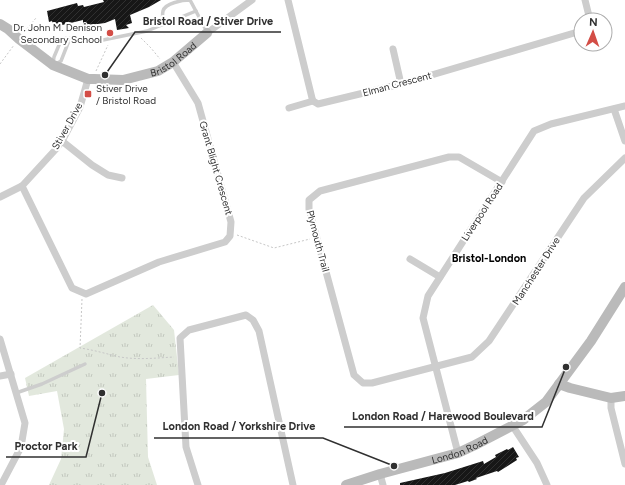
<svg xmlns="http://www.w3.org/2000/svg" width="625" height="485" viewBox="0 0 625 485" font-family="Figtree,sans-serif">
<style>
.park{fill:url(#park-tufts)}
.building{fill:url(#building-hatch)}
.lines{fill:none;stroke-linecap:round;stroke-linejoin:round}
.path{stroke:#c7c7c7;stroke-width:1;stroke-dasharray:2 2;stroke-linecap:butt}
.lane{stroke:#cdcdcd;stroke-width:3.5}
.street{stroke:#cdcdcd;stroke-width:7}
.secondary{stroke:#bababa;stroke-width:10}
.poi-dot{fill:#d34d46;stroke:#fff;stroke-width:1.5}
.labels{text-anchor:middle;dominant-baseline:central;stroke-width:4;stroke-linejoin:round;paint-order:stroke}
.poi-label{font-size:10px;fill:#303030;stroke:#fff;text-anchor:end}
.street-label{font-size:10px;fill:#303030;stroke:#fff}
.neighbourhood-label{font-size:11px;font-weight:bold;fill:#000;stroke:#fff}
.leader{fill:none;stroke:#303030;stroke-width:1.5}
.callout-dot{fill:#303030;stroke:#fff;stroke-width:1.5}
.callout-label{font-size:11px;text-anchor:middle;font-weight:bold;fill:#303030;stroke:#fff;stroke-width:4;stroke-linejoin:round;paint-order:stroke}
</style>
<defs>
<pattern id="park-tufts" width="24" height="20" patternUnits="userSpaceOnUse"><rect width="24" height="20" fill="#e2e8dd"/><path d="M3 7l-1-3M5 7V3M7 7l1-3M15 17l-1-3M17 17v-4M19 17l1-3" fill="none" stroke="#c2c7be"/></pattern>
<pattern id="building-hatch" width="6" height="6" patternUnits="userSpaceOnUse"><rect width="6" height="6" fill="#171717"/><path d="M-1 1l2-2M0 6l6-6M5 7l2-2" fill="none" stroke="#303030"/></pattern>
</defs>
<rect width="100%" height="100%" fill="#fff"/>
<polygon class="park" points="153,305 174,330 179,375 146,379 148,457 157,485 49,485 61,459 64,429 57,391 29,396 25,378"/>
<g class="building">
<polygon points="103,0 161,0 149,7 130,15 132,23 126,25 129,28 117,30 115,19 105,23 83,26 83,20 54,27 52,21 49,22 47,11 77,3 78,6 83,5 84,7 104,2"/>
<polygon points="513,447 519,457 516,458 517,460 498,472 497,471 476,478 477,479 469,482 468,481 455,485 400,485 400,483 445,473 483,461 484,464 496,457 495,455 507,449 508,450"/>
</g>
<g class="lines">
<g class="path">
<polyline points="24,32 36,18"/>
<polyline points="141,38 151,48 160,59"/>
<polyline points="0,64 14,45"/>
<polyline points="96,71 108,45"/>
<polyline points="237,235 274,248 310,239"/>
<path d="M 82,299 L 80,348 C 94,350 107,354 120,357 C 138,360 156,358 174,357"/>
</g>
<g class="lane">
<path d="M 163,25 C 163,21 162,15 163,11 C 165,3 183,0 190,0 L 207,32"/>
<polyline points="53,64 54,57 62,38 103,40 147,31 196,11"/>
<polyline points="56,64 61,61 70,38"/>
<polyline points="16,393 42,384 85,364"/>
</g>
<g class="street">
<polyline points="288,0 312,98 313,101 318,104 401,84 581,31"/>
<polyline points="585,0 590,20"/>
<polyline points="207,33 252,0"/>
<polyline points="393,49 401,84"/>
<polyline points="289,108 313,101"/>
<polyline points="614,109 625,141"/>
<polyline points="62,141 92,165 108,175 122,178"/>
<polyline points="502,182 459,157 449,157 320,191 309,200 309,209 354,375 363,383 372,383 472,357 489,341 584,198 625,158"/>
<polyline points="22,186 72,288 86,294 159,262 225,242 230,236 231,222 198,103 173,62"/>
<polyline points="0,197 22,186 56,149 62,141 80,107 88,79"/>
<polyline points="410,259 440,277"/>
<polyline points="0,339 25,423 21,447 1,485"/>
<polyline points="0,376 11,374"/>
<polyline points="611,398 611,408 625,464"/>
<polyline points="512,425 537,463 547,485"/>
<polyline points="458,453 423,318 428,296 534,131 551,124 625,106"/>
<polyline points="380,474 383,485"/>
<polyline points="198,485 186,447 180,338 189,330 246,315 253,320 259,331 293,485"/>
</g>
<g class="secondary">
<path id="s1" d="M 0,24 L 8,29 L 19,39 L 53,65 L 88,79 L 94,79 L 123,80 L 158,71 L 173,62 L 207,33"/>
<polyline points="559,384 570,388 611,398 625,396"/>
<path id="s2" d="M 346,485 L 380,474 L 458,453 L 475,445 L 523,420 L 546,402 L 591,341 L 625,287"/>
</g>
</g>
<g class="poi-dot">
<circle cx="110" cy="33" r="4"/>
<rect x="84" y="90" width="8" height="8" rx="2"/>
</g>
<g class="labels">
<g class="poi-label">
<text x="102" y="27">Dr. John M. Denison<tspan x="102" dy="12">Secondary School</tspan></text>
<text x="96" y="88" text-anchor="start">Stiver Drive<tspan x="96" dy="12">/ Bristol Road</tspan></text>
</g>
<g class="street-label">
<text stroke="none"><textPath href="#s1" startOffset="195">Bristol Road</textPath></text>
<text transform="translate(397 84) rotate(-15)">Elman Crescent</text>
<text transform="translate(67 126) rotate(-61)">Stiver Drive</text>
<text transform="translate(216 168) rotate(74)">Grant Blight Crescent</text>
<text transform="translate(482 212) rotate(-57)">Liverpool Road</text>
<text transform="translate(318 241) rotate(75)">Plymouth Trail</text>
<text transform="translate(536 271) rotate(-57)">Manchester Drive</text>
<text stroke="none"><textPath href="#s2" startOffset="119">London Road</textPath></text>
</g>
<g class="neighbourhood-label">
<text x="489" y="258">Bristol-London</text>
</g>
</g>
<path class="leader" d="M105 75L135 32H281M566 367L542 427H344M394 466L323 438H154M102 393L86 457H6"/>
<g class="callout-dot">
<circle cx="105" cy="75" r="4"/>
<circle cx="566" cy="367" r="4"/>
<circle cx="394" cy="466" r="4"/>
<circle cx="102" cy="393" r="4"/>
</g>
<g class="callout-label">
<text x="208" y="25">Bristol Road / Stiver Drive</text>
<text x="443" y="420">London Road / Harewood Boulevard</text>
<text x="239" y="430">London Road / Yorkshire Drive</text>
<text x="46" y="450">Proctor Park</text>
</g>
<g transform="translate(593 32) rotate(2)"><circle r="19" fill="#ffffff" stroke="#acacac"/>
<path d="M0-3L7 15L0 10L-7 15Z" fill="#d34d46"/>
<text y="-6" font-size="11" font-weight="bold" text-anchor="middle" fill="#303030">N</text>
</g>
</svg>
